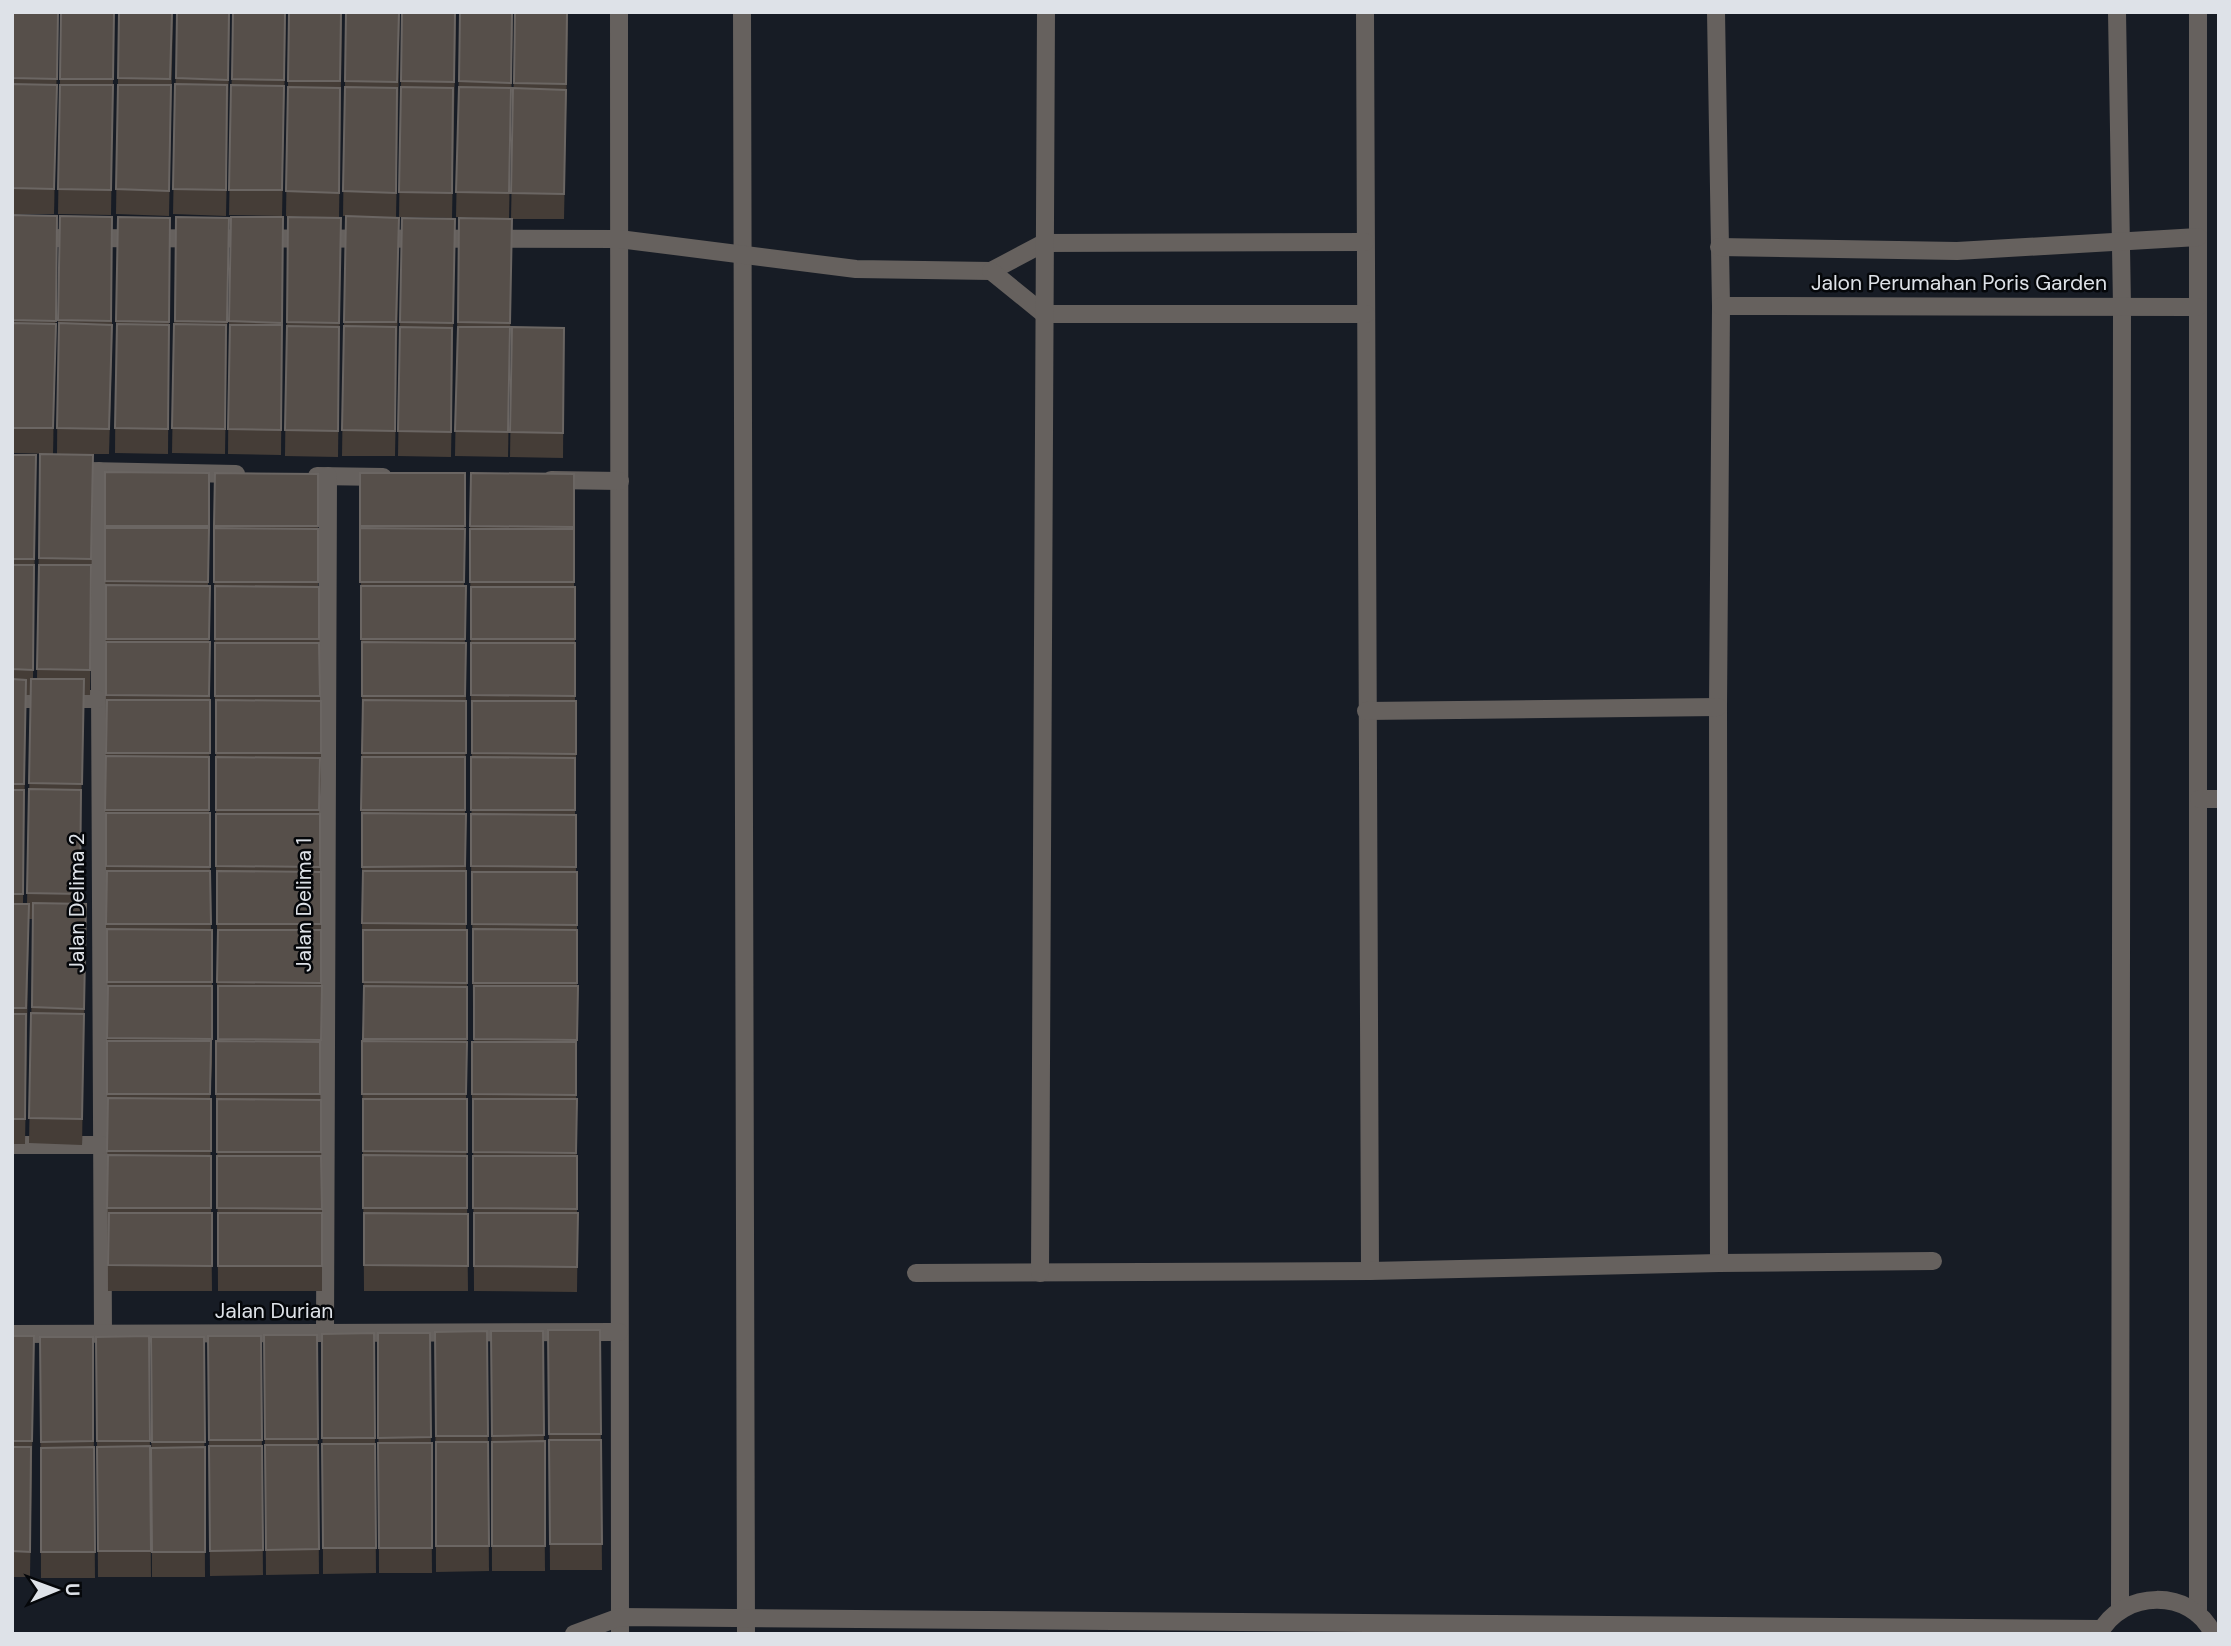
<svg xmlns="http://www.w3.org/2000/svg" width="2231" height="1646" viewBox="0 0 2231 1646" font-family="'DM Sans',sans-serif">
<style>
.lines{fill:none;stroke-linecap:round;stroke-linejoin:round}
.minor{stroke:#66615e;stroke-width:18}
.wall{fill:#453d37;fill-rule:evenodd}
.shaded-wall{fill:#2c2928}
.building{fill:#564f4a;stroke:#6b6663;stroke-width:2}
.labels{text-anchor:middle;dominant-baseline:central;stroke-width:5;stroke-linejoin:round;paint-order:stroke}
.street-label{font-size:21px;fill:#dee2e8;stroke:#05070a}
</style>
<rect width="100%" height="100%" fill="#171c25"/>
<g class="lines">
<g class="minor">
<polyline points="619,12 620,1634"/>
<polyline points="742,12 746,1634"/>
<polyline points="1365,12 1370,1271"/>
<polyline points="1716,12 1721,306 1718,707 1719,1263"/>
<polyline points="2117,12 2122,306 2120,1610"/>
<polyline points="2198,12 2198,1614"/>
<polyline points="12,238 619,239 856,269 991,271 1044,243 1365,242"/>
<polyline points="1719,247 1957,251 2198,237"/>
<polyline points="991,271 1044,314 1366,314"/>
<polyline points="1721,306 2198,307"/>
<polyline points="89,471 236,474"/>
<polyline points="99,471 103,1334"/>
<polyline points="317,476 383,477"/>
<polyline points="551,480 620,481"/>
<polyline points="12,699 98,699"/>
<polyline points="1366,711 1718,707"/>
<polyline points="2199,799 2219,799"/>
<polyline points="12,1145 102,1145"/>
<polyline points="916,1273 1370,1271 1719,1263 1933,1261"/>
<polyline points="1040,1273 1046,12"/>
<polyline points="12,1334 619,1332"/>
<polyline points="325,1334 328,476"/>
<polyline points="574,1634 620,1617 2101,1629"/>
<path d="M 2099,1634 C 2122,1589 2192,1588 2213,1634"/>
</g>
</g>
<g class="wall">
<polygon points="12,12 58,12 54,214 12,214"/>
<polygon points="61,12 114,12 111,215 58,214"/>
<polygon points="119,12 173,12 169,216 116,214"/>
<polygon points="177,12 230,12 226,216 173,214"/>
<polygon points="233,12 286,12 282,216 229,215"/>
<polygon points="289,12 342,12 339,218 286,216"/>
<polygon points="400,12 396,218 343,216 345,81"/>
<polygon points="456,12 452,218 399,217 401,81"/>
<polygon points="460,12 513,12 509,219 456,217"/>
<polygon points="515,12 568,12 564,219 511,219"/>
<polygon points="12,215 57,216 53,454 12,453"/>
<polygon points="112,217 112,350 109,454 57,454 58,320"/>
<polygon points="176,217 229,218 225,454 172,453"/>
<polygon points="283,217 281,455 228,454 229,321"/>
<polygon points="288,217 341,218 338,457 285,456"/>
<polygon points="170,218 168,454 115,453 116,321"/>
<polygon points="459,218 512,219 508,457 455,456"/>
<polygon points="455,219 451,457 398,456 400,322"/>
<polygon points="399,243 395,456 342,456 344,322"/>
<polygon points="512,327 564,328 563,458 510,457"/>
<path d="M 40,454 L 93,455 L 90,695 L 84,695 L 81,809 L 80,904 L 86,904 L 82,1145 L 29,1143 L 33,919 L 29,919 L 25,1144 L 12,1144 L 12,455 L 36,455 L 33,679 L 37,679 ZM 26,695 L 31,695 L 27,904 L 23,904 Z"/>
<polygon points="105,472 209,473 208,586 210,700 209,813 211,930 212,930 212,1064 210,1099 212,1291 108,1291 107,1041 108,1008 107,949 106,949 106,835 105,835 106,720"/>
<polygon points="360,473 465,473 464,586 466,701 465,814 466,814 466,930 467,930 467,1064 466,1099 468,1291 364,1291 362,1041 364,1007 363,949 362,949 362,835 361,835 362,721"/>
<polygon points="318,474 318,587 319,587 320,701 321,701 321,779 319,814 320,872 321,872 321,986 322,986 320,1065 322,1213 322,1291 218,1291 217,1120 216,1120 216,1041 218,1041 218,1007 217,1007 217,892 216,892 216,721 215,721 214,526"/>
<polygon points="574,474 574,587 575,587 575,701 576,701 576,779 575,815 576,872 577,872 577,986 578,986 576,1065 577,1213 578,1213 577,1292 474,1291 473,1119 472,1119 472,1042 474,1042 474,1008 473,1008 472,892 471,892 472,721 471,721 470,526"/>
<polygon points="548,1330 600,1330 602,1570 550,1570"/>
<polygon points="487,1331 489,1571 436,1572 435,1332"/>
<polygon points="491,1331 543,1331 545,1571 492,1571"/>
<polygon points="378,1333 430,1333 432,1573 379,1573"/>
<polygon points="322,1334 375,1438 376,1573 323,1574"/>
<polygon points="264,1335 317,1335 319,1574 266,1575"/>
<polygon points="12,1336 34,1336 30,1577 12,1577"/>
<polygon points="149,1336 151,1577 98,1577 96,1337"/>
<polygon points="208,1336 261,1336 263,1575 210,1576"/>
<polygon points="40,1337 93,1337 95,1578 41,1578"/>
<polygon points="151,1337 204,1337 205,1577 152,1577"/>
</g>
<g class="shaded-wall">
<polygon points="58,12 57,110 54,214 54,189"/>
<polygon points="286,12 284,111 282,216 282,190"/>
<polygon points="513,12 511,113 509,219 509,193"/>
<polygon points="57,216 56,349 53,454 53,428"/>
<polygon points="512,219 510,353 508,457 508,432"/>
<polygon points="86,904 84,1039 82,1145 82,1119"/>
</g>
<g class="building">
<polygon points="12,12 58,12 57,79 12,78"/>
<polygon points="61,12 114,12 113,79 60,79"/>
<polygon points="119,12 172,12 170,79 118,78"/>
<polygon points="177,12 229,12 228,80 176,78"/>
<polygon points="233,12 285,12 284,80 232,79"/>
<polygon points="289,12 341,12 340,81 288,81"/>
<polygon points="346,12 399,12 397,82 345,81"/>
<polygon points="402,12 455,12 454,82 401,81"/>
<polygon points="460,12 512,12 511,83 459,81"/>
<polygon points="515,12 567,12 566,84 514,83"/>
<polygon points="12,84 57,85 54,189 12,188"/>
<polygon points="175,84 227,85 226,190 173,189"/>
<polygon points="60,85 113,85 111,190 58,189"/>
<polygon points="118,85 171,85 169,191 116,189"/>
<polygon points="231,85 284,86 282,190 229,190"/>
<polygon points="288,87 340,88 339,193 286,191"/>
<polygon points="345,87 397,88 396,193 343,191"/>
<polygon points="401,87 453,88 452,193 399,192"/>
<polygon points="459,87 511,88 509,193 456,192"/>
<polygon points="513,88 566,90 564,194 511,193"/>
<polygon points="12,215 57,216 56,321 12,320"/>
<polygon points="60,216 112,217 111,321 58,320"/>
<polygon points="346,216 399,218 396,322 344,322"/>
<polygon points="118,217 170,218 169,322 116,321"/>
<polygon points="176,217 229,218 227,322 175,321"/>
<polygon points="231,217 283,217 282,323 229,321"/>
<polygon points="288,217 341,218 339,323 287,322"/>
<polygon points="402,218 455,219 453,323 400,322"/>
<polygon points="459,218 512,219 510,323 458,322"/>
<polygon points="12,323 56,324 53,428 12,428"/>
<polygon points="59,323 112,325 109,429 57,428"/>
<polygon points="117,324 169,325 168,429 115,428"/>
<polygon points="174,324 226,325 225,429 172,428"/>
<polygon points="230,325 282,325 281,430 228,429"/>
<polygon points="287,326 339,327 338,431 285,430"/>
<polygon points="344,326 396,327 395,431 342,430"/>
<polygon points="400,327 452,328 451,432 398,431"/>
<polygon points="458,327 510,327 508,432 455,431"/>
<polygon points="512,327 564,328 563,433 510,432"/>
<polygon points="40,454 93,455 91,559 39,558"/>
<polygon points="12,455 36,455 34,559 12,559"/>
<polygon points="105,472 209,473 209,526 105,526"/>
<polygon points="215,473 318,474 318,526 214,526"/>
<rect x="360" y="473" width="105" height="53"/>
<polygon points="471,473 574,474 574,527 470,526"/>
<polygon points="105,528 209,528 208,582 105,581"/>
<polygon points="214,528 318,529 318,582 214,582"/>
<polygon points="360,528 465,529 464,582 360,582"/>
<rect x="470" y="529" width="104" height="53"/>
<polygon points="12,565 34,565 33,670 12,669"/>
<polygon points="39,565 91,565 90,670 37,669"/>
<polygon points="106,585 210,586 209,639 106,639"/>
<polygon points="215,586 319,587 319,639 215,639"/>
<polygon points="361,586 466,586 465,639 361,639"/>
<rect x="471" y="587" width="104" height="52"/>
<polygon points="106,642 210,642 209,696 106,695"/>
<polygon points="362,642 466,643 465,696 362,696"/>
<polygon points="215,643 319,643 320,696 215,696"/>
<polygon points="471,643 575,643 575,696 471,695"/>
<polygon points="12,679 26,680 24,784 12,784"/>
<polygon points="31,679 84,679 82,784 29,783"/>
<polygon points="107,700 210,700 210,753 106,753"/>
<polygon points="216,700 321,701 321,753 216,753"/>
<polygon points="363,700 466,701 466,753 362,753"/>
<polygon points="472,701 576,701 576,754 472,753"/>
<polygon points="106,756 209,757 209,810 105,810"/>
<polygon points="216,757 320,758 319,810 216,810"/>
<polygon points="362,757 465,757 465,810 361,810"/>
<polygon points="471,757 575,758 575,810 471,810"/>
<polygon points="29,789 81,790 80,894 27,893"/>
<polygon points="12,790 24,790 23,894 12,894"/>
<polygon points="106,813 210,813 210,867 106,866"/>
<polygon points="362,813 466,814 465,866 362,867"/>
<polygon points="216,814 320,814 320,867 216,866"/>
<polygon points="471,814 576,815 576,867 471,866"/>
<polygon points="107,871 210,871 211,924 106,924"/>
<polygon points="217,871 321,872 321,924 217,924"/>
<polygon points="363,871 466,871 466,924 362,923"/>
<polygon points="472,872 577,872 577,925 472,924"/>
<polygon points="33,903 86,904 84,1009 32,1007"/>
<polygon points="12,904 29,904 26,1008 12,1008"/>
<polygon points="107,929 212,930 212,982 107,982"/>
<polygon points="473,929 577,930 577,983 473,983"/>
<polygon points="218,930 321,930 321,983 217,982"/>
<polygon points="363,930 467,930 467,983 363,982"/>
<polygon points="108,986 212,986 212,1039 107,1038"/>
<polygon points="218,986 322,986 321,1040 218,1039"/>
<polygon points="364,986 467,987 467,1039 363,1039"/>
<polygon points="474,986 578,986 577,1040 474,1039"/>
<polygon points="31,1013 84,1014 82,1119 29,1118"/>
<polygon points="12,1014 26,1014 25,1119 12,1119"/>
<polygon points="107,1041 211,1041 210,1094 107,1094"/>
<polygon points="216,1041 320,1042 320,1094 216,1094"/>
<polygon points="362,1041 467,1042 466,1094 362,1094"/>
<polygon points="472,1042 576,1042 576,1095 472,1094"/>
<polygon points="108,1098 211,1099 211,1151 107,1151"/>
<polygon points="217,1099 321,1100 321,1152 217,1152"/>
<polygon points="363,1099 467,1099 467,1152 363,1151"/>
<polygon points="473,1099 577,1099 576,1153 473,1152"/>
<polygon points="108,1155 211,1156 211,1208 107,1208"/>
<polygon points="363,1155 467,1156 467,1208 363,1208"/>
<polygon points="217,1156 321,1156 322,1209 217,1208"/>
<polygon points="473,1156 577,1156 577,1209 473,1208"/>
<polygon points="109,1213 212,1213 212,1266 108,1265"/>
<rect x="218" y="1213" width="104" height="53"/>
<polygon points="364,1213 468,1214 468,1266 364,1265"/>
<polygon points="474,1213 578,1213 577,1267 474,1266"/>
<polygon points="548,1330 600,1330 601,1434 549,1434"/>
<polygon points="487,1331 488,1436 436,1436 435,1332"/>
<polygon points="491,1331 543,1331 544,1435 492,1436"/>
<polygon points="374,1333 375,1438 322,1438 322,1334"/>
<polygon points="378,1333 430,1333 431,1437 378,1438"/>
<polygon points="264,1335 317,1335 318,1439 265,1439"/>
<polygon points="12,1336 34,1336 32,1441 12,1441"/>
<polygon points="149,1336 150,1441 97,1441 96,1337"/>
<polygon points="208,1336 261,1336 262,1440 209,1440"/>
<polygon points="40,1337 93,1337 93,1441 41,1442"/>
<polygon points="151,1337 204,1337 205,1442 152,1442"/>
<polygon points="549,1440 601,1440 602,1544 550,1544"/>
<polygon points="545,1441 545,1546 492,1546 492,1442"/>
<polygon points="436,1442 488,1442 489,1546 436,1546"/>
<polygon points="378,1443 432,1443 432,1548 379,1548"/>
<polygon points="322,1444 375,1444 376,1548 323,1548"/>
<polygon points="265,1445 318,1445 319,1549 266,1550"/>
<polygon points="150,1446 151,1551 98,1551 97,1447"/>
<polygon points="209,1446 262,1446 263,1550 210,1551"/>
<polygon points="12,1447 31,1447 30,1552 12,1551"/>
<polygon points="94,1447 95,1552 41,1552 41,1448"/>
<polygon points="205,1447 205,1552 152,1552 151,1448"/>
</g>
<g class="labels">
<g class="street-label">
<text x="1959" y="283">Jalon Perumahan Poris Garden</text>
<text transform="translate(77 903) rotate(-90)">Jalan Delima 2</text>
<text transform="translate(304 905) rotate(-90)">Jalan Delima 1</text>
<text x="274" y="1311">Jalan Durian</text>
</g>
</g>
<rect width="2231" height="1646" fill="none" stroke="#dee2e8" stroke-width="28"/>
<g transform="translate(56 1590) rotate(89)" stroke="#05070a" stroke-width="5" paint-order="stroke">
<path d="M0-5L12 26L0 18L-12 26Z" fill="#dee2e8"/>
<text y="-10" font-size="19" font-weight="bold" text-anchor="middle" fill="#dee2e8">U</text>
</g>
</svg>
